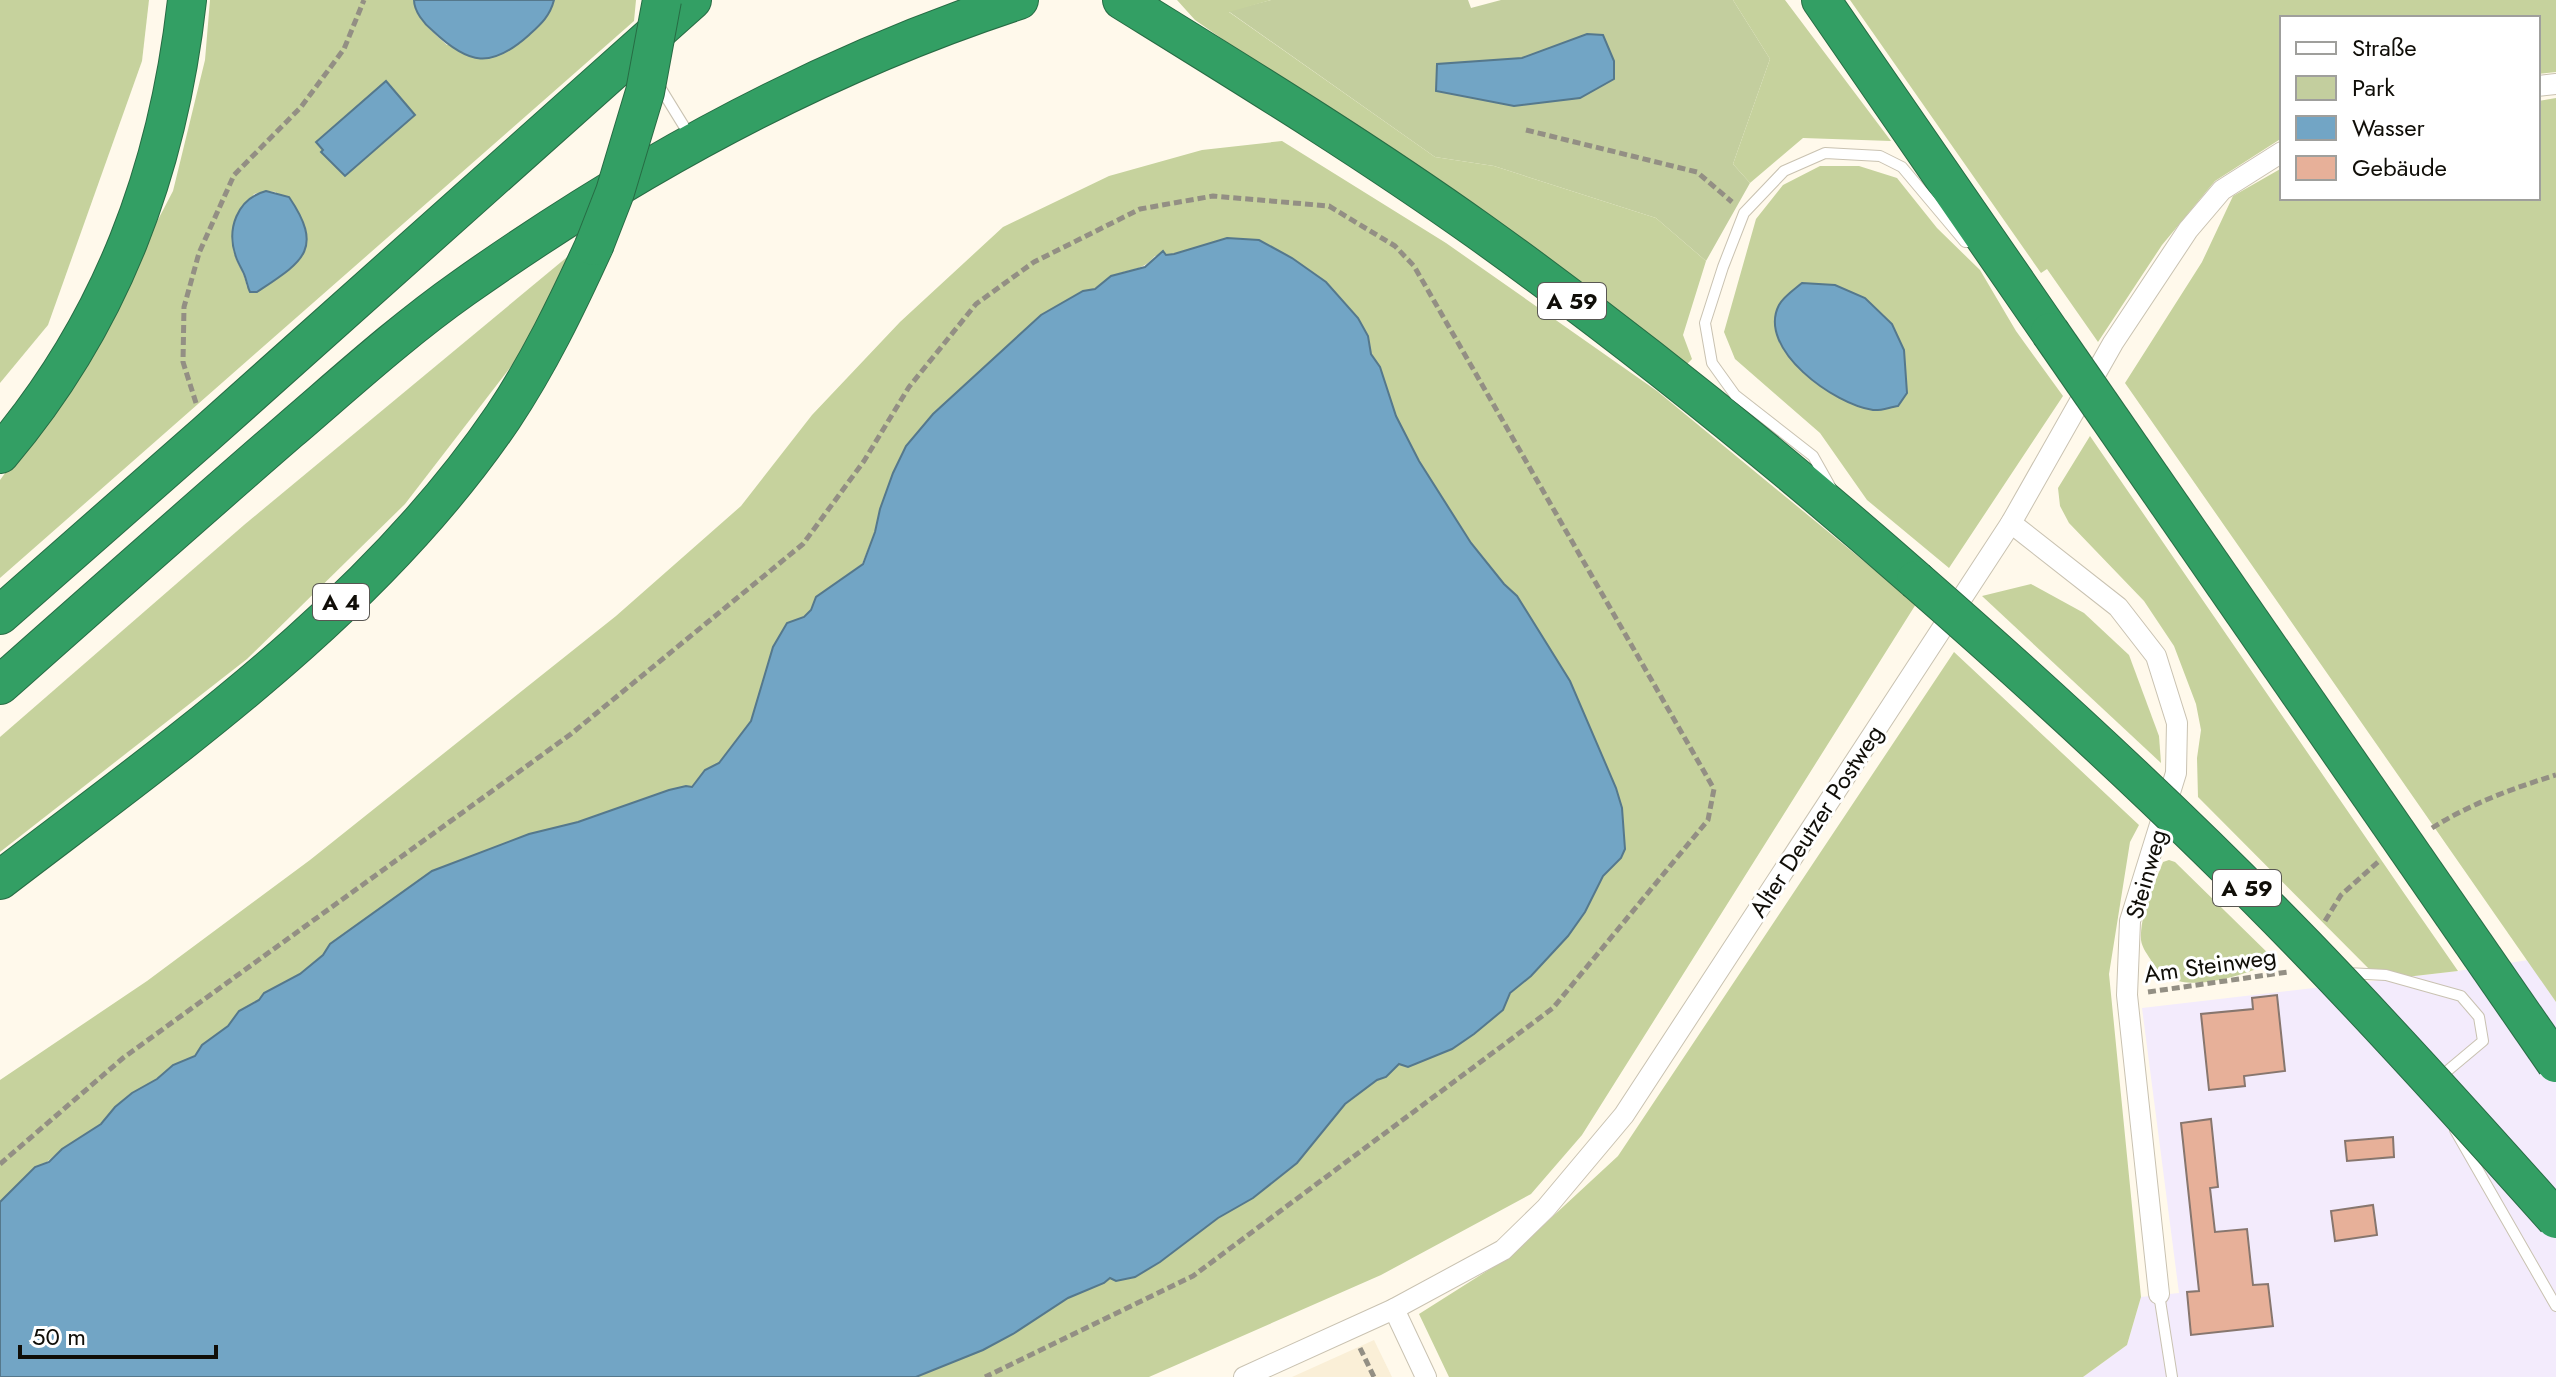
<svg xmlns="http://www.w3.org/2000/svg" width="2556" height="1377" viewBox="0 0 2556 1377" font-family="Jost,sans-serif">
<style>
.commercial{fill:#f3ebfc}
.built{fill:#faefd7}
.green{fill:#c3ce9e;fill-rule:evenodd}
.forest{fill:#c6d29d;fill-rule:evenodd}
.water{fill:#72a5c5;stroke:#55788c;stroke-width:2}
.building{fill:#e7b099;stroke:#87766e;stroke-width:2}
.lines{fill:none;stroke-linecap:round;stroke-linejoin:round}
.lane-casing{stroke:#c9c2b1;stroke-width:12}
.street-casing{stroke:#c9c2b1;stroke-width:22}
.highway-casing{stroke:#276c44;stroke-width:40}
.path{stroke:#938f84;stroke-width:5;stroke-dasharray:8 4;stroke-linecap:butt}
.lane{stroke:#fff;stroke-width:10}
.street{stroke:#fff;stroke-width:20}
.highway{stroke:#339f64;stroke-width:38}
.highway-bridge-casing{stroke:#276c44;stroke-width:40;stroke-linecap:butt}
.highway-bridge{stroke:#339f64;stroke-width:38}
.labels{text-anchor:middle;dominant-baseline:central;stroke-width:6;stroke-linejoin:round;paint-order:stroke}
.shield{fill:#fff;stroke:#585652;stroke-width:2}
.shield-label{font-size:22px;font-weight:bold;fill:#100e08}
.street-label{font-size:24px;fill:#100e08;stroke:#fff}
</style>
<rect width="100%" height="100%" fill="#fff9eb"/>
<polygon class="commercial" points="2528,960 2556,1002 2556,1377 2083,1377 2127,1345 2141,1297 2179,1293 2142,1008 2458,971"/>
<polygon class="built" points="1374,1340 1392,1377 1292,1377"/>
<path class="green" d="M 1271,0 L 1468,0 L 1471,8 L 1501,0 L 1733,0 L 1770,59 L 1733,164 L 1750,183 L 1706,261 L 1656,218 L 1494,166 L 1435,157 L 1228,11 ZM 1587,34 L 1436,91 L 1437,64 L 1522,58 Z"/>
<g class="forest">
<polygon points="0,0 149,0 142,61 48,325 0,383"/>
<path d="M 210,0 L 414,0 C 415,18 434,33 447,45 L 552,7 L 554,0 L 636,0 L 634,21 L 0,578 L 0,480 L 50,412 L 115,302 L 173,191 L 205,60 ZM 266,191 L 276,192 L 247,287 C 245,275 239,267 235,256 C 227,232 243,214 254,194 Z"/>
<polygon points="1177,0 1271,0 1229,12 1435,157 1494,166 1656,218 1706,261 1683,335 1692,359 1685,366 1484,221 1195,20"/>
<polygon points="1733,0 1785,0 1891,141 1803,138 1750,183 1733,164 1770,59"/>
<polygon points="1850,0 2556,0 2556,72 2538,74 2538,18 2282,18 2282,138 2215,181 2162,245 2098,342 2047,269 2041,273"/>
<polygon points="2556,98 2556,1002 2125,383 2202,262 2233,196 2282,168 2282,198 2538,198 2538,101"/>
<path d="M 1282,141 L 1446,243 L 1657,391 L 1916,604 L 1582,1135 L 1531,1194 L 1381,1275 L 1149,1377 L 916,1377 L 983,1350 L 1013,1334 L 1068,1298 L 1104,1283 L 1110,1278 L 1135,1277 L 1160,1262 L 1218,1218 L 1253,1198 L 1297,1163 L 1345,1104 L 1377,1080 L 1386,1077 L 1395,1066 L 1452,1049 L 1474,1034 L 1503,1010 L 1510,993 L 1531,976 L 1568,936 L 1603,876 L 1621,858 L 1622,808 L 1616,788 L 1570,681 L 1517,596 L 1504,584 L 1471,543 L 1419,461 L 1396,416 L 1380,367 L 1371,354 L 1368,336 L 1358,318 L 1326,282 L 1292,258 L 1259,240 L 1227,238 L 1174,254 L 1155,256 C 1140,274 1127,267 1109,278 C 1104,281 1099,287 1093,289 C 1076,296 1058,304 1041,315 L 933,414 L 906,446 L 893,473 L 880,509 L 875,532 L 862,564 L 816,597 L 811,611 L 803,617 L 787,624 L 773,647 L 751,721 L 719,763 L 705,770 L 692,787 L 686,786 L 669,790 L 578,822 L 529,834 L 432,871 L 330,944 L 323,955 L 300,974 L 265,993 L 259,1000 L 239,1011 L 228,1026 L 202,1045 L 195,1056 L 173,1065 L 157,1079 L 132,1093 L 115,1107 L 101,1124 L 62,1149 L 0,1202 L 0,1080 L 147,981 L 310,860 L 616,616 L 741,506 L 812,415 L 900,322 L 1003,227 L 1109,176 L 1202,150 Z"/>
<polygon points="1820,166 1859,166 1897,178 1937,228 1980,270 2016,331 2063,396 1949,568 1867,500 1820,433 1735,359 1724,332 1756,219 1783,185"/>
<polygon points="584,243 516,360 405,504 247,659 0,852 0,737 244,525"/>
<polygon points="2090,436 2406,896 2458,971 2380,980 2198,797 2197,758 2201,730 2196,704 2174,646 2144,601 2069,523 2060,506 2058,488"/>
<polygon points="2031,584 2084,613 2129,655 2159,736 2161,763 1982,596"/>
<polygon points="1954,652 2139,825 2130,842 2109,974 2141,1297 2127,1345 2083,1377 1449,1377 1419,1314 1509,1257 1618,1156"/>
<path d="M 2169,860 L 2175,862 L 2277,962 C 2242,974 2176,1002 2152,962 C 2148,955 2142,948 2141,940 C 2140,914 2154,885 2163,862 Z"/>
</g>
<g class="water">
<path d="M 414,0 L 554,0 C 550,16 541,24 529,35 C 491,69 469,65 433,31 C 424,24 414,11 414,0 Z"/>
<polygon points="1587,34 1603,35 1614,61 1614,79 1580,98 1514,106 1436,91 1437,64 1522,58"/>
<polygon points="386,81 415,115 345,176 321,152 323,150 316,142"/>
<path d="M 266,191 L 289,197 C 325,250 302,262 257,292 L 250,292 C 247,286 247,281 244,274 C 242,269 238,263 236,257 C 226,229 237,199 266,191 Z"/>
<polygon points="1227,238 1259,240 1292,258 1326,282 1358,318 1368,336 1371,354 1380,367 1396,416 1419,461 1471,543 1504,584 1517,596 1570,681 1616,788 1622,808 1625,849 1621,858 1603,876 1585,912 1568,936 1531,976 1510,993 1503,1010 1474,1034 1452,1049 1408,1067 1399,1064 1386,1077 1377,1080 1345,1104 1297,1163 1253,1198 1218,1218 1160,1262 1135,1277 1116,1281 1110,1278 1104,1283 1068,1298 1013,1334 983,1350 916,1377 0,1377 0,1202 35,1167 49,1162 62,1149 101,1124 115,1107 132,1093 157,1079 173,1065 195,1056 202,1045 228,1026 239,1011 259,1000 264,993 300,974 323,955 330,944 432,871 529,834 578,822 669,790 686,786 692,787 705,770 719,763 751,721 773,647 787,623 804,617 811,610 816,597 863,564 875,532 880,509 893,473 906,446 933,414 1041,315 1083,291 1095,289 1111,276 1145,267 1163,251 1166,255 1174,254"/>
<path d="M 1802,283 L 1835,285 L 1865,298 L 1892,324 L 1904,350 L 1907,393 L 1898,406 C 1890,407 1881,411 1873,410 C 1835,405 1756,349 1779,305 C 1784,296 1795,289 1802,283 Z"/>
</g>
<g class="building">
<polygon points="2277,995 2285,1071 2244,1076 2245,1086 2209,1090 2201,1014 2253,1009 2252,998"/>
<polygon points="2211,1119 2218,1187 2210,1188 2215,1232 2247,1229 2253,1285 2268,1284 2273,1326 2191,1335 2187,1292 2199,1291 2181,1123"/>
<polygon points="2393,1137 2394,1157 2347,1161 2345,1141"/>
<polygon points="2373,1205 2377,1235 2335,1241 2331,1211"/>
</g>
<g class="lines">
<defs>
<g id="lane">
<polyline points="658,84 690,136"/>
<polyline points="1831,488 1813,456 1735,395 1712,363 1705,323 1723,267 1744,213 1784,171 1825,153 1880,156 1902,167 1965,242 1976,242"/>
<polyline points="2347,973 2386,975 2461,996 2479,1017 2483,1041 2446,1072 2444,1083"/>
<polyline points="2455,1130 2556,1306"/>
<polyline points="2159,1294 2172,1377"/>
</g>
<g id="street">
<polyline points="2538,86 2556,84"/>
<polyline points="2011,523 2118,607 2156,656 2177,723 2176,773 2130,921 2127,995 2159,1294"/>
<polyline points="1394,1309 1426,1377"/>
<polyline points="1244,1377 1394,1309 1503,1250 1546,1208 1624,1115 2011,523 2113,343 2188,230 2222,190 2282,152"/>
</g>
<g id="highway">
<path d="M 1122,0 C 1243,75 1364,149 1479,231 C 1630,339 1776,457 1916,580"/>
<polyline points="1821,0 2050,332"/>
<path d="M 0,454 C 112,322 168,170 187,0"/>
<polyline points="0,615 206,434 692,0"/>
<path d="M 0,685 C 96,600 193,514 290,430 C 346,382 402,331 463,288 C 634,167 820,65 1019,0"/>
<path d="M 0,880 C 179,743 375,606 503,417 C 539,363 567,305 594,246"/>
</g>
</defs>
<use href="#lane" class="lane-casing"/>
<use href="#street" class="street-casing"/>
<use href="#highway" class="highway-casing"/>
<g class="path">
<polyline points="1526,130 1697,172 1732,202"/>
<polyline points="196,403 183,362 184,307 199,253 234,175 301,107 344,49 364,0"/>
<path d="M 2432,828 C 2470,804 2513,788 2556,775"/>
<polyline points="2325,921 2341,895 2379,861"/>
<polyline points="2148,992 2288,972"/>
<polyline points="0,1164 123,1058 571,734 803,544 864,461 909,387 976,304 1034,262 1140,209 1213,196 1329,206 1395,246 1414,266 1714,789 1708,820 1553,1008 1193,1276 985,1377"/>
<polyline points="1360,1348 1374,1377"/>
</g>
<use href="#lane" class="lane"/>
<use href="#street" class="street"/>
<use href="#highway" class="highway"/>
<defs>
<g id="highway-bridge">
<polyline points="594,246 615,192 645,92 662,0"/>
<polyline points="2050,332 2556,1063"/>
<path d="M 1916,580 C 2050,697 2181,818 2305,946 C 2391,1035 2474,1127 2556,1219"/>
</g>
</defs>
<use href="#highway-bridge" class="highway-bridge-casing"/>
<use href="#highway-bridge" class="highway-bridge"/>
</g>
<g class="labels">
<g class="shield">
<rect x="1538" y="283" width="68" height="36" rx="6"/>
<rect x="313" y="584" width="56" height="36" rx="6"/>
<rect x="2213" y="870" width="68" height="36" rx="6"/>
</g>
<g class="shield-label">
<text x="1572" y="301">A 59</text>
<text x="341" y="602">A 4</text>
<text x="2247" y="888">A 59</text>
</g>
<g class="street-label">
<text transform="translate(1816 821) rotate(-57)">Alter Deutzer Postweg</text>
<text transform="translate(2146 874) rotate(-74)">Steinweg</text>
<text transform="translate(2210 965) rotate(-8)">Am Steinweg</text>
</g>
</g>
<rect x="2280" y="16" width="260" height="184" fill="#ffffff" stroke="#9f9f9c" stroke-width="2"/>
<rect x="2296" y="42" width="40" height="12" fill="#ffffff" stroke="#9f9f9c" stroke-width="2"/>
<text x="2352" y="56" font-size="24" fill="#100e08">Straße</text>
<rect x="2296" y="76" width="40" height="24" fill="#c3ce9e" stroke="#9f9f9c" stroke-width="2"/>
<text x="2352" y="96" font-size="24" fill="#100e08">Park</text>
<rect x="2296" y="116" width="40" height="24" fill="#72a5c5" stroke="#9f9f9c" stroke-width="2"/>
<text x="2352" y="136" font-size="24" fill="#100e08">Wasser</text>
<rect x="2296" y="156" width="40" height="24" fill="#e7b099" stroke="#9f9f9c" stroke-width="2"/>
<text x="2352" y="176" font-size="24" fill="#100e08">Gebäude</text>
<path d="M20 1345v12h196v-12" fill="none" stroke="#100e08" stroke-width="4"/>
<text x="32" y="1345" font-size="24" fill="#100e08" stroke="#ffffff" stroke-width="6" paint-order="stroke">50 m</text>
</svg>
